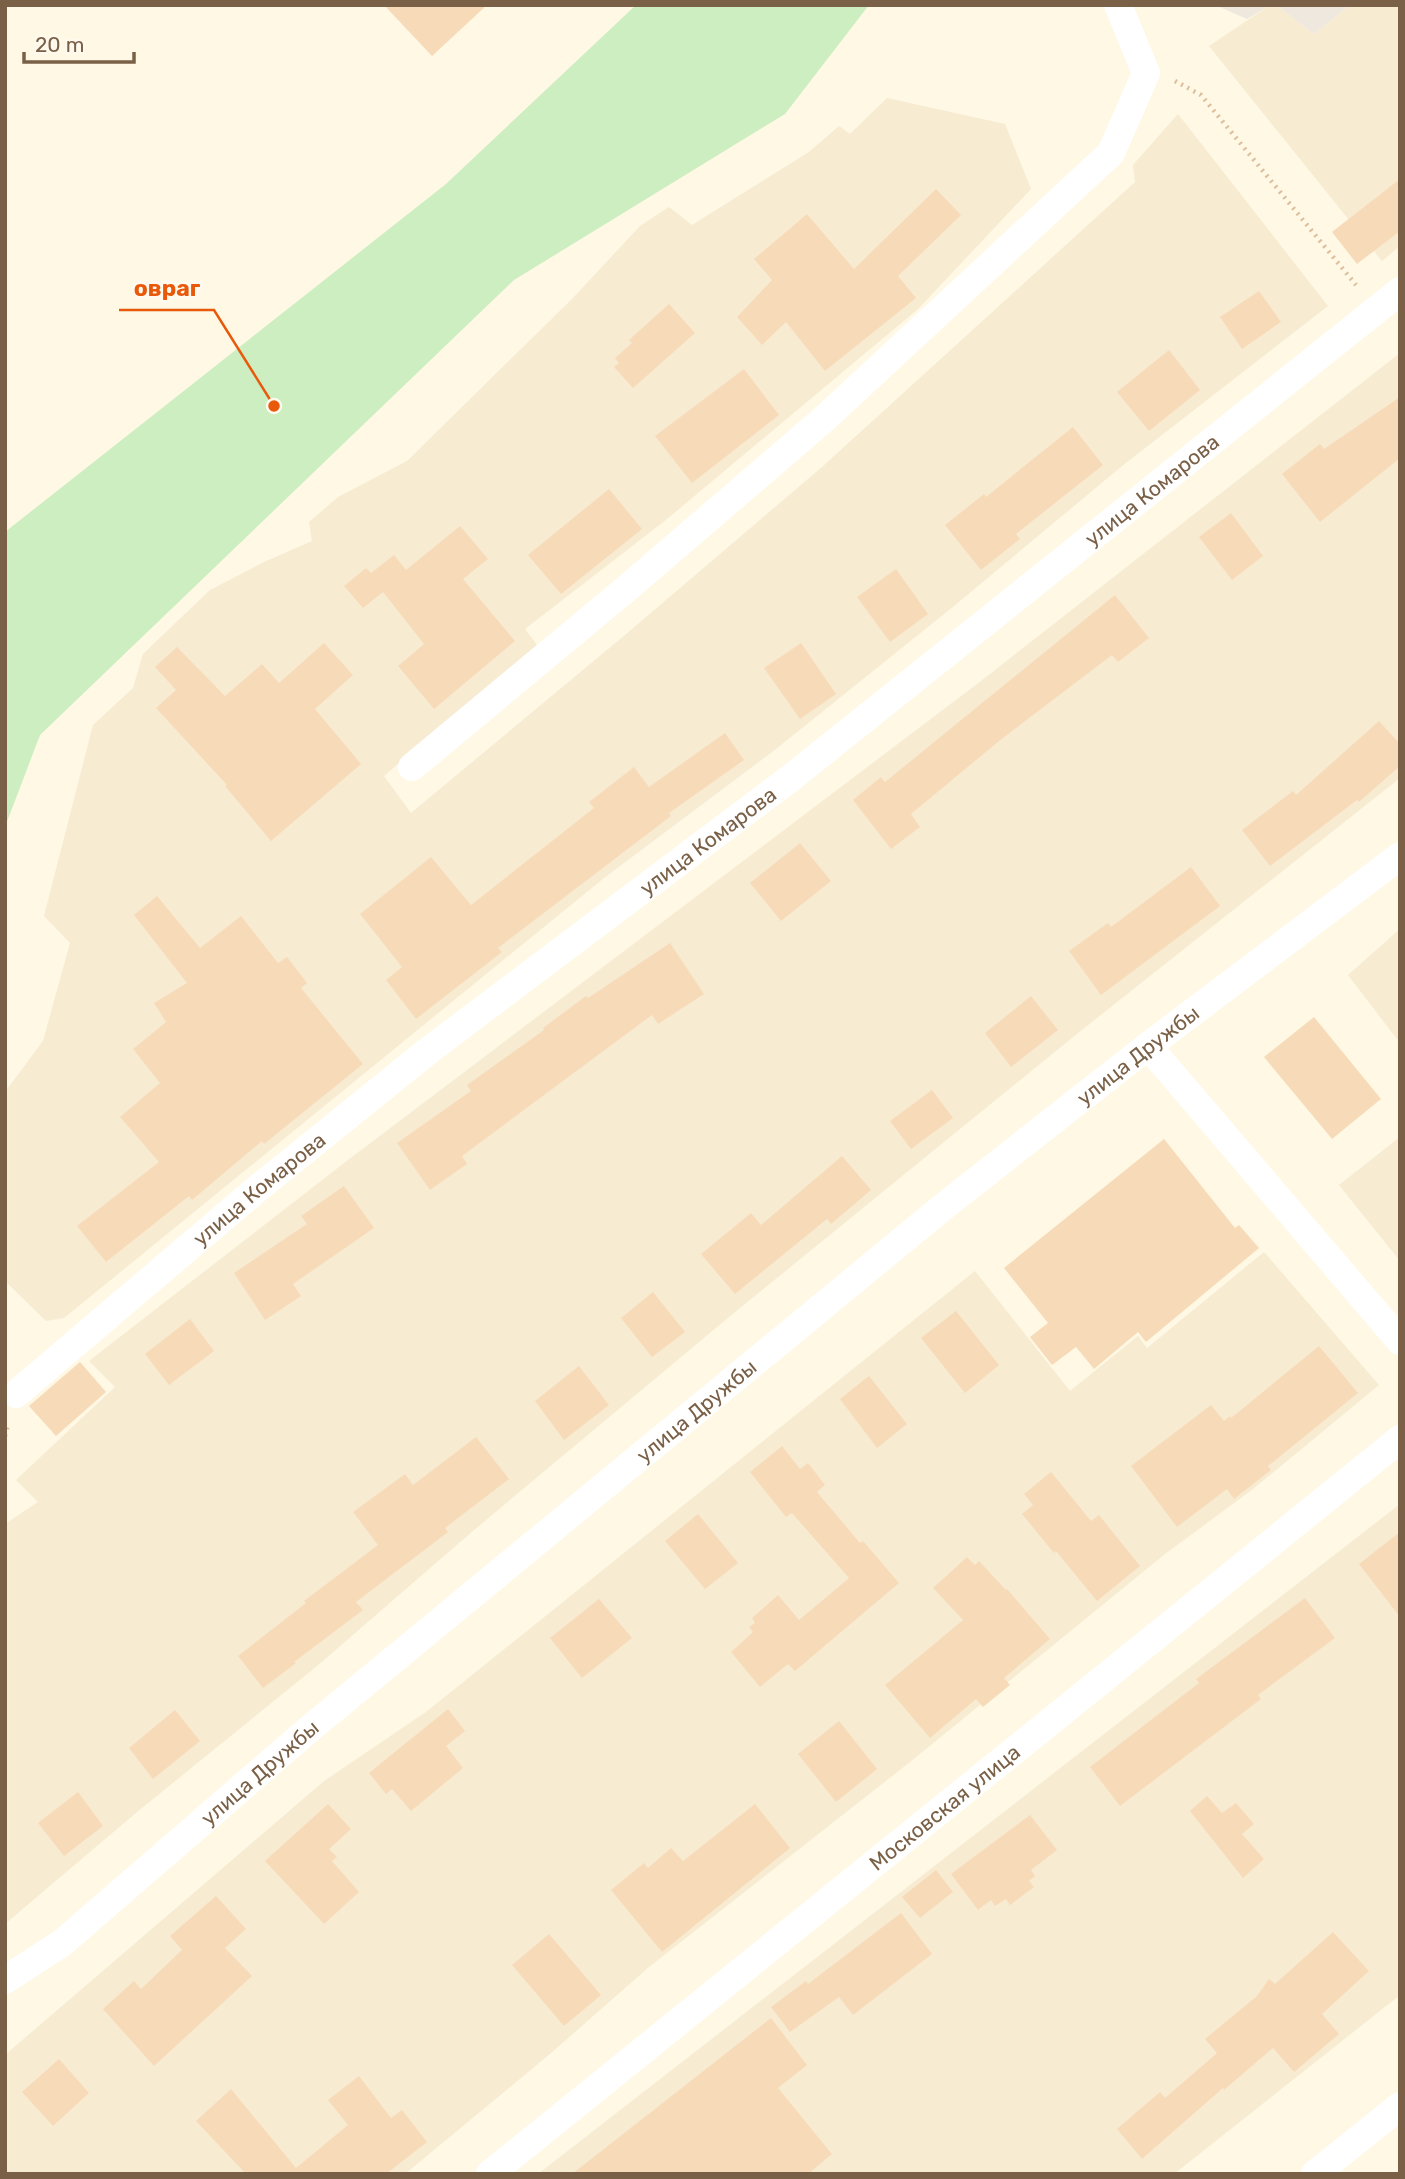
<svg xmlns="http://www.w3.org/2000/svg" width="1405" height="2179" viewBox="0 0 1405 2179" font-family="Rubik,sans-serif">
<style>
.residential{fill:#f7ebd2}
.industrial{fill:#eee8df}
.green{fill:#cdeec1}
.building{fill:#f7dbb9}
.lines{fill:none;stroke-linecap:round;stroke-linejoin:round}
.path{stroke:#dcbe9c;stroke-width:4.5;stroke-dasharray:2 5;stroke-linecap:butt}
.minor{stroke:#fff;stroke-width:28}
.labels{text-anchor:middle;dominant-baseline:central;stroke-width:7;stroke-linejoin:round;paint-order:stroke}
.street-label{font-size:21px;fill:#7a6047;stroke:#fffaed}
.leader{fill:none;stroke:#e8590c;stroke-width:2.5}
.callout-dot{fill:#e8590c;stroke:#fffaed;stroke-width:2.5}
.callout-label{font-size:23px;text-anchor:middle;font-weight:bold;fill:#e8590c;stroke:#fffaed;stroke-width:7;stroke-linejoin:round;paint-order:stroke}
</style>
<rect width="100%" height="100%" fill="#fef8e4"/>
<g class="residential">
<polygon points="1270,5 1276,5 1314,34 1350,5 1400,5 1400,246 1382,261 1209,46"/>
<polygon points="887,98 1005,124 1031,189 918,309 667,519 525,629 537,645 384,776 411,813 625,635 822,467 989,315 1135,182 1133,165 1178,114 1328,306 1122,466 954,606 776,749 604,878 64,1318 46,1321 5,1281 5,1092 43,1041 70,943 44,916 93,725 133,688 143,654 210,590 264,562 312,541 309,522 338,497 407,461 573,298 640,226 669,207 692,225 809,152 839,126 850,134"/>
<polygon points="1400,353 1400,778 1078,1033 729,1317 474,1530 317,1666 137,1812 5,1924 5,1524 38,1502 16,1480 115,1387 89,1361 348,1160 981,681"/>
<polygon points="1400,929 1400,1043 1348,975"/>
<polygon points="1400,1137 1400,1261 1339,1185"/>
<polygon points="1264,1252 1379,1385 1253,1489 1165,1554 910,1762 649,1967 551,2053 405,2174 5,2174 5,2055 324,1781 426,1712 975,1271 1070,1391 1138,1336 1147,1348"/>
<polygon points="1400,1504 1400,1995 1174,2174 538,2174"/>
</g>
<g class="industrial">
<polygon points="1215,5 1270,5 1247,19"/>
<polygon points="1276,5 1350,5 1314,34"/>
</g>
<polygon class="green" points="636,5 869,5 785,114 514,280 40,735 5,827 5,532 446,184"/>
<g class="building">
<polygon points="384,5 487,5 432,56"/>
<polygon points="1400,179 1400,231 1357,264 1332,232"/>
<polygon points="936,189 961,215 898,276 916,298 825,371 786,322 762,345 737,317 772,280 754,259 807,214 854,269"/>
<polygon points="1259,291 1281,322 1242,349 1220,317"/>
<polygon points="669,304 695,333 633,388 614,367 619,363 615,358 632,343 629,340"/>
<polygon points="1169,350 1200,390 1149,431 1117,392"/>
<polygon points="744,369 779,415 692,483 655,436"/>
<polygon points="1400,397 1400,458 1320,522 1282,474 1320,444 1324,449"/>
<polygon points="1073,427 1103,465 1016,534 1020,539 981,570 945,525 984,494 986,497"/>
<polygon points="609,489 642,529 561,594 528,555"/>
<polygon points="1231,513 1263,556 1232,580 1199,537"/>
<polygon points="460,526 488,559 463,579 515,641 434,709 398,666 424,644 383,592 363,608 344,586 366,568 371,573 394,555 406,570"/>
<polygon points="896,569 928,614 890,642 857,597"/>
<polygon points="1115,595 1149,638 1118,662 1112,655 999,741 911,814 920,827 891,849 853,800 881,777 885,782"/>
<polygon points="324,643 353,675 315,709 361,764 271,841 225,786 227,785 156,708 176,690 155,667 177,647 225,696 262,664 279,683"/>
<polygon points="801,643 836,694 800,719 764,668"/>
<polygon points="1379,721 1400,744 1400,766 1359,802 1357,800 1270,866 1242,830 1293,791 1296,795"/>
<polygon points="725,733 744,760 669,813 671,816 498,948 502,952 416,1019 386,980 402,967 360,914 431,857 471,905 594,808 589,802 634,767 649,787"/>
<polygon points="800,843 831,881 781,921 750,883"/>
<polygon points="1191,867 1220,906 1101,995 1069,951 1108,923 1111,927"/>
<polygon points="157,896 200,948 241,916 278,963 287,957 307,983 301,988 363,1064 264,1144 262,1141 192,1200 189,1196 106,1262 77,1226 159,1162 120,1117 160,1083 133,1049 166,1022 154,1003 187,983 134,915"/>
<polygon points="670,943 704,994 658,1024 652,1015 462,1156 467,1164 430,1190 397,1143 471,1091 467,1085 544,1030 543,1028 586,996 588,998"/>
<polygon points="1031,996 1058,1030 1011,1067 985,1033"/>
<polygon points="1314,1017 1381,1099 1332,1139 1264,1057"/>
<polygon points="932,1090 953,1118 911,1149 890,1121"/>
<polygon points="1164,1139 1235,1228 1239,1225 1259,1248 1146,1342 1138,1332 1094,1369 1076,1347 1052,1365 1030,1337 1048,1323 1004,1268"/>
<polygon points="842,1156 871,1190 831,1224 827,1219 735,1294 701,1254 751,1213 761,1225"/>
<polygon points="344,1186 374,1228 293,1284 301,1296 265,1320 234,1273 307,1224 301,1216"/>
<polygon points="653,1292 685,1332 652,1357 621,1318"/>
<polygon points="956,1311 999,1365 965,1393 921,1338"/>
<polygon points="190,1319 214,1351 169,1385 145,1354"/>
<polygon points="1319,1346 1358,1393 1268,1466 1271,1470 1234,1499 1227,1489 1177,1527 1131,1466 1211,1405 1224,1421 1230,1416 1231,1418"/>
<polygon points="80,1362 106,1392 56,1436 29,1406"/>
<polygon points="579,1366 609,1405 564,1440 535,1401"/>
<polygon points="869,1376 907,1424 877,1448 840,1399"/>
<polygon points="476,1437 509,1479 445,1528 448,1532 356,1602 363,1610 294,1662 296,1663 263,1688 238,1656 306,1603 304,1601 378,1545 353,1512 405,1474 413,1485"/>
<polygon points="782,1446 800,1469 808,1463 825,1485 817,1492 860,1543 863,1541 899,1583 795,1671 788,1664 760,1687 731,1652 753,1632 749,1627 755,1623 752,1618 778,1595 799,1620 849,1578 792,1513 786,1517 750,1472"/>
<polygon points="1051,1472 1091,1521 1099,1515 1140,1566 1097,1601 1056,1551 1054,1553 1022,1514 1033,1505 1024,1494"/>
<polygon points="698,1514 738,1563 705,1589 665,1541"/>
<polygon points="1400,1532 1400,1617 1359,1564"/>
<polygon points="967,1557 975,1565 979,1561 1006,1590 1007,1589 1050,1639 1004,1678 1010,1685 983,1707 976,1699 930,1738 885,1685 963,1620 933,1588"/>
<polygon points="1305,1598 1335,1638 1258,1695 1261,1699 1120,1806 1090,1767 1199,1683 1196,1679"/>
<polygon points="599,1599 632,1638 582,1678 550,1638"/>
<polygon points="448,1709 465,1731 446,1746 463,1768 411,1811 392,1789 386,1794 369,1773"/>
<polygon points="175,1710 200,1741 153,1779 129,1748"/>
<polygon points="839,1721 877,1769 836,1802 798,1754"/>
<polygon points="78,1792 103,1826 64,1856 38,1823"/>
<polygon points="1207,1796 1222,1813 1236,1803 1254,1824 1242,1834 1264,1859 1243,1878 1190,1811"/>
<polygon points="328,1804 351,1829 329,1849 337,1857 332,1861 359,1892 324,1924 265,1861"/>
<polygon points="755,1804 790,1848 662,1952 611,1890 644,1863 648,1868 671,1848 683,1861"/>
<polygon points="1030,1815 1057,1850 1031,1870 1035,1876 1029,1881 1034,1887 1010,1905 1006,1899 995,1906 991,1900 978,1910 951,1874"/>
<polygon points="936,1870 953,1892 920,1918 902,1897"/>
<polygon points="216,1896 246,1929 225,1948 252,1976 154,2066 103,2009 134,1981 141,1989 182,1950 170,1936"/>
<polygon points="901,1913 932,1954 853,2015 839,1997 790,2032 771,2007 806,1981 808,1984"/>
<polygon points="1333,1932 1369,1971 1322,2014 1339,2034 1294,2072 1273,2048 1224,2090 1223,2088 1142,2159 1117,2129 1160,2092 1165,2098 1217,2053 1205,2039 1257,1996 1269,1979 1275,1984"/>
<polygon points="549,1934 601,1995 564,2026 512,1965"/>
<polygon points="771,2018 807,2065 778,2088 832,2154 808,2174 572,2174"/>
<polygon points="59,2059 89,2093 53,2126 22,2092"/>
<polygon points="359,2076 391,2118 402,2110 427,2142 386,2174 246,2174 196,2121 231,2089 296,2168 348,2125 328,2100"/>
</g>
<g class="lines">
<g class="path">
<polyline points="1175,81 1201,95 1356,285"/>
<polyline points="5,1436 8,1425"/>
</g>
<g class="minor">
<polyline points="412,767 626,589 824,419 1111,153 1146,73 1118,5"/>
<polyline points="1148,1046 1400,1341"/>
<path id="s1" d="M 16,1394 L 257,1189 L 428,1051 L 792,777 L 1400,291"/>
<path id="s2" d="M 5,1980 L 62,1943 L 307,1731 L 943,1207 L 1148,1046 L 1400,856"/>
<path id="s3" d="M 490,2174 L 1400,1439"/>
<polyline points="1315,2174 1400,2106"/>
</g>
</g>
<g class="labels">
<g class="street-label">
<text stroke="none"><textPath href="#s1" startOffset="1452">улица Комарова</textPath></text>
<text stroke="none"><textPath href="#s1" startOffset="886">улица Комарова</textPath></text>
<text stroke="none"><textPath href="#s2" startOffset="1463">улица Дружбы</textPath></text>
<text stroke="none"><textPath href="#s1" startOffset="318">улица Комарова</textPath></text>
<text stroke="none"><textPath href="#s2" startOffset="896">улица Дружбы</textPath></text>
<text stroke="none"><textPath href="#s2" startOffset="329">улица Дружбы</textPath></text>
<text stroke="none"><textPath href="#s3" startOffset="584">Московская улица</textPath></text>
</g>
</g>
<path class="leader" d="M274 406L214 310H119"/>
<circle class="callout-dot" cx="274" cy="406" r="7"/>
<g class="callout-label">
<text x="167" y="296">овраг</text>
</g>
<rect width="1405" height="2179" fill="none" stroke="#7a6047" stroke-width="14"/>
<path d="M24 52v10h110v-10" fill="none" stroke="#7a6047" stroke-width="3.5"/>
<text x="35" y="52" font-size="21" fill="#7a6047" stroke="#fffaed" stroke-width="5" paint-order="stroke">20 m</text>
</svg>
